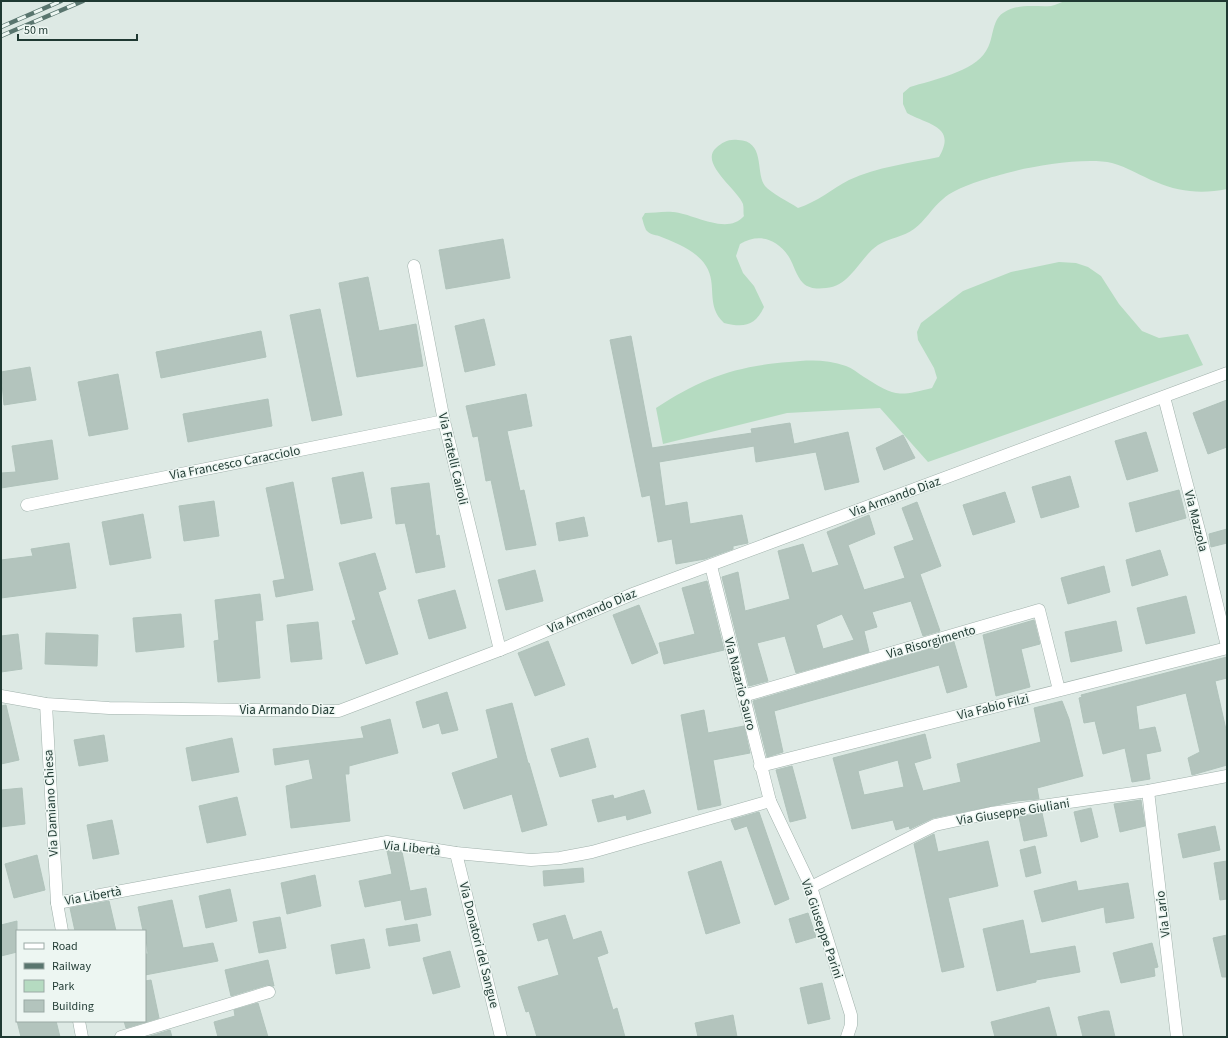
<svg xmlns="http://www.w3.org/2000/svg" width="1228" height="1038" viewBox="0 0 1228 1038" font-family="'Source Sans 3',sans-serif">
<style>
.green{fill:#b5dbc1}
.building{fill:#b3c4bd;stroke:#b0c3bb;fill-rule:evenodd}
.lines{fill:none;stroke-linecap:round;stroke-linejoin:round}
.minor-casing{stroke:#a0b1ab;stroke-width:13}
.minor{stroke:#fff;stroke-width:12}
.rail-casing{stroke:#59756e;stroke-width:4.5}
.rail{stroke:#edf6f2;stroke-width:3;stroke-dasharray:9;stroke-linecap:butt}
.labels{text-anchor:middle;dominant-baseline:central;stroke-width:3;stroke-linejoin:round;paint-order:stroke}
.street-label{font-size:13px;fill:#1f3932;stroke:#edf6f2}
</style>
<rect width="100%" height="100%" fill="#dde9e4"/>
<g class="green">
<path d="M 1066,1 L 1227,1 L 1227,189 C 1202,194 1179,192 1156,182 C 1141,176 1127,167 1112,163 C 1086,157 1032,166 1007,173 C 989,178 957,186 943,199 C 932,208 925,221 914,229 C 903,237 889,238 878,245 C 859,258 851,286 826,288 C 818,289 809,289 803,283 C 796,276 794,265 789,257 C 777,238 758,233 740,244 L 736,256 L 743,273 L 754,286 L 764,307 C 755,326 744,328 724,323 C 705,305 718,285 706,266 C 696,250 676,243 659,236 C 655,235 649,234 646,230 C 644,226 643,221 642,218 L 645,213 C 654,213 663,211 673,212 C 692,213 727,236 744,216 C 743,213 744,208 743,204 C 738,190 699,163 716,148 C 723,142 728,139 738,140 C 766,141 755,173 765,186 C 771,193 789,202 798,208 C 817,202 832,189 849,180 C 877,167 910,163 939,157 C 957,126 928,125 907,113 L 903,104 L 903,93 L 910,87 C 932,80 974,72 986,51 C 994,40 991,21 1003,13 C 1018,3 1034,7 1051,6 C 1056,5 1061,2 1066,1 Z"/>
<path d="M 1059,262 L 1076,263 L 1088,267 L 1101,276 L 1119,304 L 1142,331 L 1159,338 L 1188,334 L 1203,365 L 928,462 L 880,408 L 787,413 L 663,444 L 656,408 C 700,379 735,366 789,362 C 807,360 827,359 846,366 C 852,368 858,373 864,377 C 894,396 897,397 932,388 L 937,378 L 934,368 L 918,340 L 917,332 L 921,323 L 963,291 L 1011,272 Z"/>
</g>
<g class="building">
<polygon points="503,239 510,278 446,289 439,250"/>
<polygon points="368,277 379,331 416,324 423,366 357,377 339,283"/>
<polygon points="320,309 342,415 312,421 290,315"/>
<polygon points="484,319 495,365 465,372 455,326"/>
<polygon points="261,331 266,357 161,378 156,352"/>
<polygon points="631,336 652,448 752,433 751,429 790,423 794,444 848,432 859,482 825,490 816,452 756,462 754,446 659,462 665,506 687,502 690,524 742,515 748,543 733,546 733,549 705,559 676,564 672,539 658,542 650,495 642,497 610,340"/>
<polygon points="30,367 36,400 4,405 1,372"/>
<polygon points="118,374 128,429 89,436 78,382"/>
<polygon points="526,394 532,426 507,431 520,491 524,490 536,545 506,550 491,480 486,481 478,436 473,437 466,406"/>
<polygon points="268,399 272,426 188,442 183,414"/>
<polygon points="1227,400 1227,447 1208,454 1193,413"/>
<polygon points="1146,432 1158,471 1127,480 1115,441"/>
<polygon points="903,435 915,458 884,470 876,448"/>
<polygon points="52,440 58,479 1,488 1,473 16,472 12,446"/>
<polygon points="363,472 372,518 341,524 332,478"/>
<polygon points="1070,476 1079,507 1041,518 1032,487"/>
<polygon points="293,482 313,590 276,597 273,581 285,579 266,488"/>
<polygon points="429,483 436,536 439,535 445,567 416,573 405,523 396,524 391,488"/>
<polygon points="1179,490 1186,518 1136,532 1129,503"/>
<polygon points="1005,492 1015,522 973,535 963,505"/>
<polygon points="214,501 219,536 184,541 179,506"/>
<path d="M 917,502 L 941,566 L 920,574 L 940,631 L 923,636 L 911,601 L 872,612 L 877,627 L 864,631 L 869,652 L 796,673 L 785,636 L 757,643 L 768,681 L 749,686 L 722,577 L 738,572 L 745,611 L 790,599 L 778,551 L 803,544 L 812,573 L 839,565 L 827,532 L 869,515 L 875,534 L 848,545 L 864,590 L 905,578 L 894,547 L 914,540 L 902,508 ZM 842,614 L 854,640 L 823,649 L 816,625 Z"/>
<polygon points="143,514 151,558 110,565 102,522"/>
<polygon points="584,517 588,536 559,541 556,523"/>
<polygon points="1227,529 1227,543 1211,547 1209,534"/>
<polygon points="69,543 76,588 1,598 1,560 33,556 31,549"/>
<polygon points="1160,550 1168,575 1132,586 1126,560"/>
<polygon points="375,553 386,589 378,592 398,654 366,664 352,621 356,620 339,563"/>
<polygon points="1104,566 1110,592 1068,604 1061,578"/>
<polygon points="535,570 543,601 506,610 498,580"/>
<polygon points="707,581 724,650 664,664 659,643 695,634 682,588"/>
<polygon points="455,590 466,628 429,639 418,600"/>
<polygon points="260,594 263,620 255,621 260,678 218,682 214,641 219,640 215,600"/>
<polygon points="1186,596 1195,633 1146,644 1137,608"/>
<polygon points="639,605 658,653 632,664 613,615"/>
<polygon points="181,614 184,647 136,652 133,618"/>
<polygon points="1034,620 1040,644 1021,649 1030,687 996,696 983,635"/>
<polygon points="1116,621 1122,651 1071,662 1065,632"/>
<polygon points="318,622 322,659 291,662 287,625"/>
<polygon points="46,633 98,635 97,666 45,664"/>
<polygon points="18,634 22,669 1,672 1,636"/>
<polygon points="548,641 565,685 535,696 518,653"/>
<polygon points="954,642 967,687 947,693 939,665 774,711 783,752 767,757 753,701"/>
<polygon points="1227,657 1227,678 1215,681 1227,734 1227,765 1192,775 1188,758 1200,752 1186,693 1136,706 1139,730 1155,727 1161,751 1146,754 1150,779 1132,782 1125,748 1103,754 1095,721 1084,723 1079,698 1082,697 1081,695"/>
<polygon points="447,692 458,730 442,734 439,723 423,728 416,702"/>
<path d="M 1062,701 L 1069,719 L 1083,776 L 1037,788 L 1039,799 L 1016,801 L 933,818 L 910,829 L 909,826 L 896,830 L 893,820 L 852,829 L 833,758 L 925,734 L 931,758 L 914,763 L 923,791 L 961,782 L 957,764 L 1041,742 L 1034,708 ZM 898,760 L 904,787 L 864,795 L 858,771 Z"/>
<polygon points="512,703 528,763 529,763 547,825 522,832 512,794 464,809 452,773 498,758 486,710"/>
<polygon points="6,705 19,760 1,764 1,706"/>
<polygon points="704,710 708,733 744,726 750,753 713,760 721,805 698,810 681,715"/>
<polygon points="390,719 398,753 349,766 349,774 345,774 350,821 291,828 286,786 313,779 309,759 275,765 273,749 364,738 361,727"/>
<polygon points="104,735 108,761 79,766 74,740"/>
<polygon points="232,738 239,772 192,781 186,748"/>
<polygon points="588,738 596,767 560,777 551,749"/>
<polygon points="792,766 806,818 790,822 776,770"/>
<polygon points="22,788 25,824 1,827 1,790"/>
<polygon points="644,790 651,813 627,820 626,815 598,822 592,800 613,795 614,799"/>
<polygon points="237,797 246,835 207,843 199,806"/>
<polygon points="1141,800 1145,826 1120,832 1114,804"/>
<polygon points="1091,808 1098,837 1081,842 1074,812"/>
<polygon points="759,812 789,899 775,905 747,826 735,830 731,820"/>
<polygon points="1042,813 1047,836 1024,841 1019,817"/>
<polygon points="112,820 119,854 93,859 87,825"/>
<polygon points="1215,826 1220,850 1183,858 1178,834"/>
<polygon points="934,834 938,852 988,841 998,886 948,898 964,967 942,972 914,844"/>
<polygon points="1035,846 1041,873 1026,877 1020,850"/>
<polygon points="390,850 402,852 410,891 426,888 431,915 405,920 401,900 365,907 359,881 392,874 387,851"/>
<polygon points="37,855 45,890 14,898 5,864"/>
<polygon points="721,861 740,923 706,934 688,872"/>
<polygon points="1227,861 1227,899 1220,900 1214,863"/>
<polygon points="583,868 584,882 544,886 543,871"/>
<polygon points="315,875 321,906 287,914 281,883"/>
<polygon points="1076,881 1078,891 1128,883 1134,918 1106,923 1104,907 1042,922 1034,891"/>
<polygon points="230,889 237,921 206,928 199,896"/>
<polygon points="172,900 183,948 213,943 218,961 145,975 145,954 148,954 145,931 143,931 138,907"/>
<polygon points="109,901 116,931 75,931 70,908"/>
<polygon points="808,913 816,937 796,943 789,919"/>
<polygon points="565,915 573,940 601,931 608,953 597,957 613,1010 617,1008 625,1037 537,1037 529,1011 526,1012 518,987 559,975 548,938 538,941 533,924"/>
<polygon points="280,917 286,948 259,953 253,922"/>
<polygon points="1023,920 1030,954 1075,946 1080,972 1036,980 1036,982 997,991 983,929"/>
<polygon points="17,921 17,952 1,956 1,925"/>
<polygon points="417,924 420,941 389,946 386,929"/>
<polygon points="1227,935 1227,977 1222,977 1213,938"/>
<polygon points="364,939 370,968 336,974 331,945"/>
<polygon points="1152,943 1158,967 1154,968 1155,976 1121,983 1113,953"/>
<polygon points="450,951 460,987 433,994 423,958"/>
<polygon points="268,960 274,986 267,985 231,996 225,970"/>
<polygon points="151,980 159,1018 126,1028 124,1021 145,1021 145,981"/>
<polygon points="822,983 830,1019 808,1024 800,988"/>
<polygon points="258,1003 268,1037 218,1037 214,1022 235,1016 234,1010"/>
<polygon points="1049,1007 1057,1037 995,1037 991,1022"/>
<polygon points="1104,1011 1109,1011 1115,1037 1083,1037 1078,1017"/>
<polygon points="733,1015 737,1037 698,1037 695,1023"/>
<polygon points="17,1021 56,1021 60,1037 21,1037"/>
<polygon points="170,1030 172,1037 147,1037"/>
</g>
<g class="lines">
<defs>
<g id="minor">
<polyline points="414,266 444,421 500,650"/>
<polyline points="1164,397 1200,534 1227,646"/>
<polyline points="27,505 444,421"/>
<polyline points="711,566 770,801 811,887 851,1015 851,1025 847,1037"/>
<polyline points="1,696 46,704 109,708 339,711 500,650 635,593 1227,373"/>
<polyline points="743,696 1039,610 1059,690"/>
<polyline points="46,704 57,903 62,931"/>
<polyline points="760,766 1227,648"/>
<polyline points="1148,791 1177,1037"/>
<polyline points="456,853 501,1037"/>
<polyline points="811,887 935,825 991,813 1148,791 1227,776"/>
<polyline points="57,903 387,842 456,853 531,860 560,858 592,852 770,801"/>
<polyline points="79,1021 82,1037"/>
<polyline points="121,1037 269,992"/>
</g>
</defs>
<use href="#minor" class="minor-casing"/>
<use href="#minor" class="minor"/>
<defs>
<g id="rail">
<polyline points="1,27 61,1"/>
<polyline points="1,36 83,1"/>
</g>
</defs>
<use href="#rail" class="rail-casing"/>
<use href="#rail" class="rail"/>
</g>
<g class="labels">
<g class="street-label">
<text transform="translate(453 459) rotate(77)">Via Fratelli Cairoli</text>
<text transform="translate(235 463) rotate(-11)">Via Francesco Caracciolo</text>
<text transform="translate(895 497) rotate(-20)">Via Armando Diaz</text>
<text transform="translate(1196 521) rotate(76)">Via Mazzola</text>
<text transform="translate(592 611) rotate(-23)">Via Armando Diaz</text>
<text transform="translate(931 642) rotate(-16)">Via Risorgimento</text>
<text transform="translate(740 684) rotate(76)">Via Nazario Sauro</text>
<text transform="translate(993 707) rotate(-14)">Via Fabio Filzi</text>
<text x="287" y="710">Via Armando Diaz</text>
<text transform="translate(51 803) rotate(-93)">Via Damiano Chiesa</text>
<text transform="translate(1013 812) rotate(-9)">Via Giuseppe Giuliani</text>
<text transform="translate(412 848) rotate(6)">Via Libertà</text>
<text transform="translate(93 896) rotate(-10)">Via Libertà</text>
<text transform="translate(1163 914) rotate(-97)">Via Lario</text>
<text transform="translate(822 929) rotate(71)">Via Giuseppe Parini</text>
<text transform="translate(479 945) rotate(76)">Via Donatori del Sangue</text>
</g>
</g>
<rect width="1228" height="1038" fill="none" stroke="#1f3932" stroke-width="4"/>
<rect x="16" y="930" width="130" height="92" fill="#edf6f2" stroke="#9baaa5"/>
<rect x="24" y="943" width="20" height="6" fill="#ffffff" stroke="#9baaa5"/>
<text x="52" y="950" font-size="12" fill="#1f3932">Road</text>
<rect x="24" y="963" width="20" height="6" fill="#59756e" stroke="#9baaa5"/>
<text x="52" y="970" font-size="12" fill="#1f3932">Railway</text>
<rect x="24" y="980" width="20" height="12" fill="#b5dbc1" stroke="#9baaa5"/>
<text x="52" y="990" font-size="12" fill="#1f3932">Park</text>
<rect x="24" y="1000" width="20" height="12" fill="#b3c4bd" stroke="#9baaa5"/>
<text x="52" y="1010" font-size="12" fill="#1f3932">Building</text>
<path d="M18 34v6h119v-6" fill="none" stroke="#1f3932" stroke-width="2"/>
<text x="24" y="34" font-size="12" fill="#1f3932" stroke="#edf6f2" stroke-width="3" paint-order="stroke">50 m</text>
</svg>
